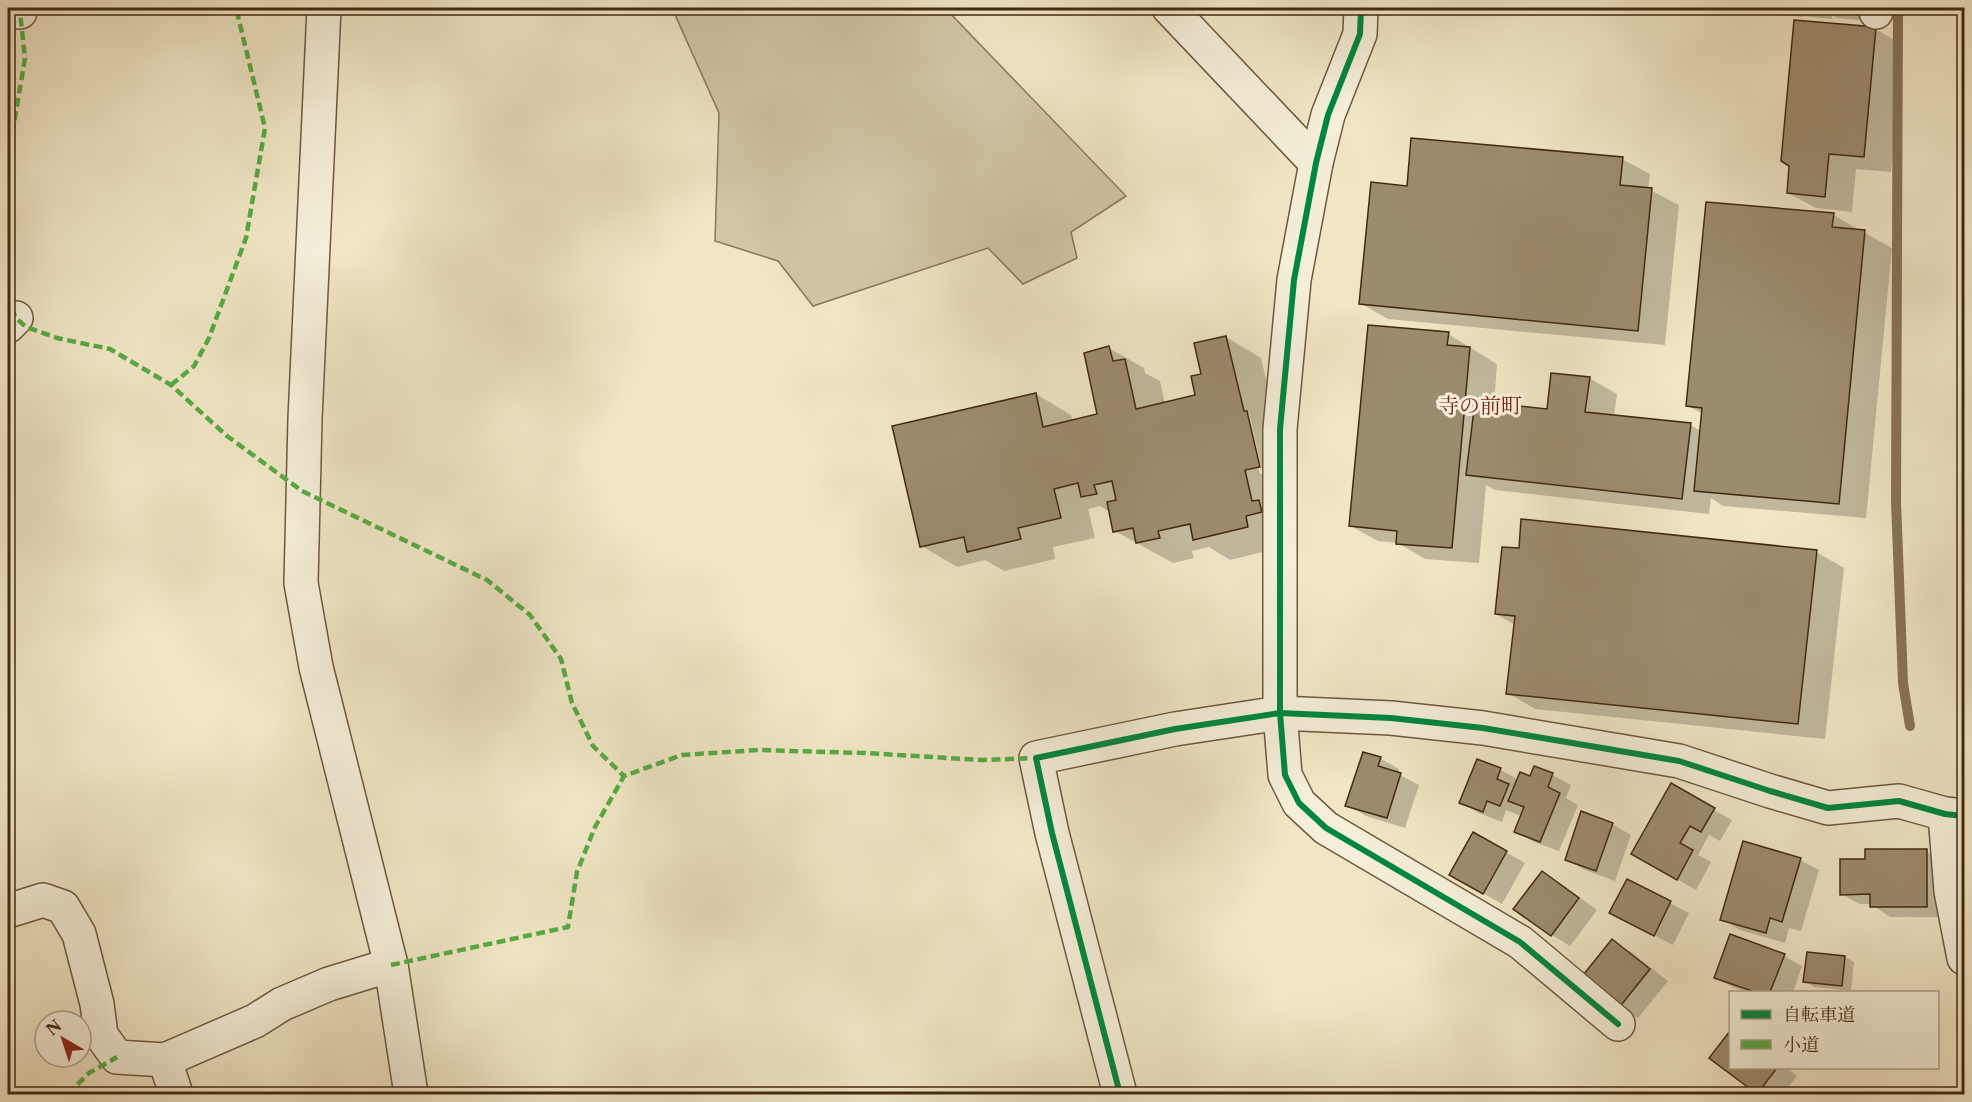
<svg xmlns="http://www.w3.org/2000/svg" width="1972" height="1102" viewBox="0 0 1972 1102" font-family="'Libre Caslon Text','Noto Serif JP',serif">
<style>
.green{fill:#d2c6a6;stroke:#8a785b;stroke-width:1.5}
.shadow{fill:#0003;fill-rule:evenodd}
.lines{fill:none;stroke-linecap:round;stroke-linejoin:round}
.stream{stroke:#877457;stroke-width:10}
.building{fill:#9c8c6e;stroke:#422a10;stroke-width:1.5}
.minor-casing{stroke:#6e593d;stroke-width:36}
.minor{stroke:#f5efd9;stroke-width:33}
.quiet{stroke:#56ab42;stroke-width:4.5;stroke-dasharray:9 4.5;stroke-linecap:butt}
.cycleway-casing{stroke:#f5efd9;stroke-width:10}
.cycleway{stroke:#00873e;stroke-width:6}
.labels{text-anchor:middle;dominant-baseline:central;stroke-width:6;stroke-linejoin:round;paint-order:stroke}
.quarter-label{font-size:21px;fill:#7a1f14;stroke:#f5efd9}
</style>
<rect width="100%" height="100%" fill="#f0e6c5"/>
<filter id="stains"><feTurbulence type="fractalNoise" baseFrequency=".00333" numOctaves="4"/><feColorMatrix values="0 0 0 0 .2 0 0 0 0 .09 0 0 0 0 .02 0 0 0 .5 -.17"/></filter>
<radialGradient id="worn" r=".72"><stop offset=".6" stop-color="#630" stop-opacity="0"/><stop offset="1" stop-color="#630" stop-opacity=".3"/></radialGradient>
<polygon class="green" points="672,8 945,8 1126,196 1071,232 1077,258 1023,284 988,248 813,306 778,261 715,241 719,113"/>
<g class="shadow">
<polygon points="1768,8 1888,8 1865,20 1859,17 1859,20 1837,18 1832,15 1832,19 1810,17 1804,14 1803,17 1781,15"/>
<polygon points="1875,29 1902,44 1891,172 1856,169 1852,212 1816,208 1788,193"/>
<polygon points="1622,159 1650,174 1648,189 1679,205 1665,345 1388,319 1360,303 1408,188"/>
<polygon points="1833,215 1892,248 1866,518 1723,506 1711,498 1709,514 1495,490 1486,485 1479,563 1425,559 1398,543 1378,541 1351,526 1448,334 1497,364 1494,405 1549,411 1589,378 1617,394 1614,417 1690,425 1701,431 1703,414 1688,406"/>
<path d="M 1226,337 L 1261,358 L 1278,430 L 1283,547 L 1230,560 L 1209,547 L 1192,551 L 1194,558 L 1173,563 L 1115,531 L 1110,512 L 1100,506 L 1088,509 L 1095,538 L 1053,547 L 1055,559 L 1004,571 L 985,560 L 957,567 L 922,546 L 1036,394 L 1071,415 L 1072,421 L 1099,415 L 1109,348 L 1144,368 L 1145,373 L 1160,381 L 1165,404 L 1197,396 L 1203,375 ZM 1246,413 L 1249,413 L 1263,474 L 1260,474 Z"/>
<polygon points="1816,552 1844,568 1825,739 1535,709 1508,693 1515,625 1496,614"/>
<polygon points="1380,758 1399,769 1398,774 1419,785 1405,828 1366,816 1347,805"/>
<polygon points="1478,760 1501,770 1519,780 1552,775 1571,785 1566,798 1578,805 1559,851 1534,842 1515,831 1521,816 1506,810 1502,822 1479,813 1461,802"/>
<polygon points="1671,786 1732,820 1720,841 1709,835 1698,855 1711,862 1696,890 1633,854"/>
<polygon points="1612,824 1631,835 1615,881 1585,870 1566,860"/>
<polygon points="1474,834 1525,863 1502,904 1451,875"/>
<polygon points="1926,851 1945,861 1945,917 1890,917 1871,904 1860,904 1841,894 1867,861"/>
<polygon points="1800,860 1819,870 1801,931 1789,928 1785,943 1740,930 1722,919"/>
<polygon points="1542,873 1560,883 1597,910 1570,946 1552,935"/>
<polygon points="1627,881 1689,913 1673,945 1611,913"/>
<polygon points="1612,941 1631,952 1668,981 1638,1018 1619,1008"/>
<polygon points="1784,956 1802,966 1793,992 1747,992 1734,988 1716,977"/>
<polygon points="1845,957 1854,962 1851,991 1814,987 1805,981"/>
<polygon points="1730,1033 1730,1068 1787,1068 1797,1076 1783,1094 1759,1094 1711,1058"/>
</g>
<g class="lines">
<polyline class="stream" points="1898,8 1896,501 1903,683 1910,726"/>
</g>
<g class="building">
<polygon points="1794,20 1876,27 1864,157 1829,154 1825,197 1787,193 1789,166 1781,161"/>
<polygon points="1411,138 1623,157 1620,185 1652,188 1638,331 1359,304 1371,182 1407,186"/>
<polygon points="1706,202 1834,213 1832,227 1865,230 1839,504 1694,491 1702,408 1686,406"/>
<polygon points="1368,325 1449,332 1447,345 1470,347 1452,548 1396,544 1397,531 1349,526"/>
<polygon points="1226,336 1244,411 1247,411 1260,467 1245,470 1252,501 1259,500 1262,512 1246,516 1248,527 1193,540 1190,524 1158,531 1160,538 1136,543 1133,528 1113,532 1107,502 1116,500 1112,481 1094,485 1097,494 1081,497 1078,483 1054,489 1061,518 1018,528 1021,539 967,552 964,537 920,547 892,426 1036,393 1043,427 1097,414 1084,353 1109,346 1113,361 1125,359 1136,409 1195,395 1191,376 1201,374 1194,343"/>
<polygon points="1551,373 1590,377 1585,412 1691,423 1682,499 1466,475 1475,401 1547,409"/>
<polygon points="1521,519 1817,550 1798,724 1506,694 1515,616 1495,614 1502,547 1519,548"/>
<polygon points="1363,752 1381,757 1378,766 1401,773 1387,818 1345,806"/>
<polygon points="1477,759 1501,768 1497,779 1509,784 1500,806 1487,801 1483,812 1459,803"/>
<polygon points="1534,766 1553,773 1548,787 1560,793 1540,842 1514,832 1524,807 1508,801 1520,772 1530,776"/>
<polygon points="1671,783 1715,808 1701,832 1690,826 1680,843 1693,850 1677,880 1631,854"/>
<polygon points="1581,811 1613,823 1596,871 1565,860"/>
<polygon points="1473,832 1507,851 1483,894 1449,875"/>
<polygon points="1743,841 1801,858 1782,922 1770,918 1766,933 1720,920"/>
<polygon points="1865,849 1927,849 1927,907 1870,907 1870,894 1840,895 1840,859 1865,859"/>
<polygon points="1542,871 1579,898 1551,936 1513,909"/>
<polygon points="1627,879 1671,901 1654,936 1609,913"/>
<polygon points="1730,934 1785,954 1770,992 1755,992 1714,978"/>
<polygon points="1612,939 1650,969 1618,1009 1580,979"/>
<polygon points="1807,952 1845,956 1842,986 1803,982"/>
<polygon points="1730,1031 1730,1068 1777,1068 1757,1094 1709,1058"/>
</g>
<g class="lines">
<defs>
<g id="minor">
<polyline points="324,8 305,419 301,583 316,667 391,965 411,1094"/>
<polyline points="1169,8 1316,163"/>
<polyline points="1361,8 1360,34 1328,115 1316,163 1294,280 1280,429 1280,713 1285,775 1299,803 1326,828 1520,942 1618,1024"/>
<polyline points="8,10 20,12"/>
<polyline points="1876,12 1876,8"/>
<polyline points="8,326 16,318"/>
<polyline points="1945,814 1951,891 1964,958"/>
<polyline points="8,911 43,900 63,907 79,934 97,1004 101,1035 117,1057 165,1060 255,1021 282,1004 329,984 391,965"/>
<polyline points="165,1060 176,1094"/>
<polyline points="1120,1094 1052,833 1036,758 1175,729 1280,713 1391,718 1483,728 1679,761 1770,791 1828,808 1899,801 1945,814 1964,816"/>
</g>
</defs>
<use href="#minor" class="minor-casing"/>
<use href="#minor" class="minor"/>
<g class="quiet">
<polyline points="8,160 25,58 20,12 34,8"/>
<polyline points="8,268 11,308 16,318 26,327 57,338 110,349 171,385 227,436 302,491 487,580 530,615 561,659 572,703 593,746 624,776"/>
<polyline points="171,385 194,366 209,338 246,238 265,128 236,8"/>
<polyline points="391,965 568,927 577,872 595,827 624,776 682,755 758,750 865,753 982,760 1036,758"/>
<polyline points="68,1094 89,1073 117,1057"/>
</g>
<defs>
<g id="cycleway">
<polyline points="1361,8 1360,34 1328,115 1316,163 1294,280 1280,429 1280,713 1285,775 1299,803 1326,828 1520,942 1618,1024"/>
<polyline points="1120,1094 1052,833 1036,758 1175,729 1280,713 1391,718 1483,728 1679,761 1770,791 1828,808 1899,801 1945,814 1964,816"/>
</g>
</defs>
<use href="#cycleway" class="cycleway-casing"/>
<use href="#cycleway" class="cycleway"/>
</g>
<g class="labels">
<g class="quarter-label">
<text x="1480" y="405">寺の前町</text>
</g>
</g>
<rect width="1972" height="1102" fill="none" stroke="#f0e6c5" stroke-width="30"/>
<rect x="9" y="9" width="1954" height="1084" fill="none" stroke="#422a10" stroke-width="3"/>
<rect x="15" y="15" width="1942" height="1072" fill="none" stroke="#422a10" stroke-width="1.5"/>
<rect x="1729" y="991" width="210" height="78" fill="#f5efd9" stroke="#ada089" stroke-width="1.5"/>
<rect x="1741" y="1010" width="30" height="9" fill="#00873e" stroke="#ada089" stroke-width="1.5"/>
<text x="1783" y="1021" font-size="18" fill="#422a10">自転車道</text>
<rect x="1741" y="1040" width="30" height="9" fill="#56ab42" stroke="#ada089" stroke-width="1.5"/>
<text x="1783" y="1051" font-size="18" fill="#422a10">小道</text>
<g transform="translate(63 1039) rotate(321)"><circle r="28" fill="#f5efd9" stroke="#ada089" stroke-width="1.5"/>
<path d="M0-4.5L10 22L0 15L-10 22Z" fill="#8f2418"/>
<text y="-9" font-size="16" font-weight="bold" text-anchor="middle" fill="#422a10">N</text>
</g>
<rect width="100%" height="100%" filter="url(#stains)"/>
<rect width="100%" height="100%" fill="url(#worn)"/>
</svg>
